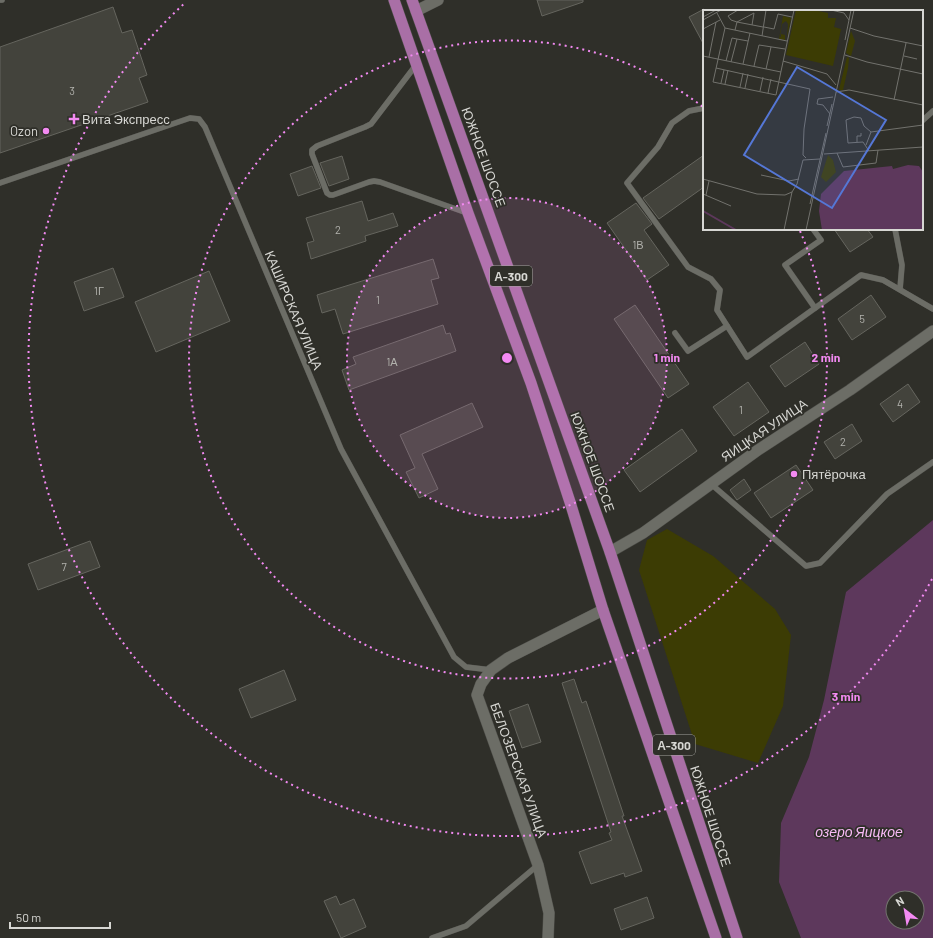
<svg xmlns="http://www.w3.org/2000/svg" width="933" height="938" viewBox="0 0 933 938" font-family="Barlow,sans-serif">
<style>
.green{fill:#3c3c04}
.water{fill:#5d385c;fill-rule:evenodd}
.building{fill:#43433c;stroke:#65655e}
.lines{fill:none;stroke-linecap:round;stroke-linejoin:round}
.service-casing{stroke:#4d4d48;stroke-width:6}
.minor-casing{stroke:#4d4d48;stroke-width:12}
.primary-casing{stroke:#4d4d48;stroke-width:12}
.service{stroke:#6c6d66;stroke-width:5.5}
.minor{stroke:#6c6d66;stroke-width:11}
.primary{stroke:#a96fa6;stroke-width:11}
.ring{fill:none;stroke:#f38af2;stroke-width:2;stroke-dasharray:2 4}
.poi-dot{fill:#f38af2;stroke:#2f2f29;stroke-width:1.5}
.labels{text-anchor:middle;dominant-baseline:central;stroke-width:3.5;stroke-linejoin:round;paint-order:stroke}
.number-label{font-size:11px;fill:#b2b2ad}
.shield{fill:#2f2f29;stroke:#a5a5a0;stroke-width:1}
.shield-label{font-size:12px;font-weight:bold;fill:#d7d7d3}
.poi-label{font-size:13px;fill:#d7d7d3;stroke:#2f2f29;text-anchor:start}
.street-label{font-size:13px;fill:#d7d7d3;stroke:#2f2f29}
.water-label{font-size:14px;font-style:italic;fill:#f8baf6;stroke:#2f2f29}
.inset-river{fill:none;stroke:#5d385c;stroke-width:2}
.inset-road{fill:none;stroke:#72726d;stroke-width:1}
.view{fill:#5577d6;fill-opacity:0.15;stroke:#5577d6;stroke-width:2}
.inset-edge{fill:none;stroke:#d7d7d3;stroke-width:2}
.centre{fill:#f38af2;stroke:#2f2f29;stroke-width:2}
.ring-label{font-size:12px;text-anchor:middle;font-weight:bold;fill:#f38af2;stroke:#2f2f29;stroke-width:3.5;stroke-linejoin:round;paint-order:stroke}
</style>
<rect width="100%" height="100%" fill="#2f2f29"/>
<polygon class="green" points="667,529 713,556 775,609 791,635 783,706 758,763 695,744 639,570 647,540"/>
<path class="water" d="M 933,520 L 933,938 L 801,938 L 779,882 L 781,823 L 809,757 L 824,700 L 846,592 ZM 893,898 L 917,898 L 917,922 L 893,922 Z"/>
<g class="building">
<polygon points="537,0 583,0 583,2 542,16"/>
<polygon points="113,7 122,33 132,30 147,75 139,78 148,102 0,153 0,47"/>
<polygon points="704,9 704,45 689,17"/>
<polygon points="704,155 704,187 659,219 643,198"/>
<polygon points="342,156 349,179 329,186 320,163"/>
<polygon points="312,166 321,188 298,196 290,174"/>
<polygon points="362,201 368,221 393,213 398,226 365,236 366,241 311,259 307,243 314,241 306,218"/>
<polygon points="636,203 652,224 644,230 669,265 647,280 607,223"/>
<polygon points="834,229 867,229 873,237 850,252"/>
<polygon points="433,259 439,278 431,280 438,304 343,334 335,309 322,313 317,295"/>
<polygon points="113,268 124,297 84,311 74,282"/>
<polygon points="209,271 230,321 156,352 135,302"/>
<polygon points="871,295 886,317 852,340 838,319"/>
<polygon points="635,305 689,384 668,398 614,319"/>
<polygon points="443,325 446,334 450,333 456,351 349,390 342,370 356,364 353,357"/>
<polygon points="805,342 819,364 785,387 770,366"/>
<polygon points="748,382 769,412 734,436 713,407"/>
<polygon points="908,384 920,402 893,422 880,404"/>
<polygon points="472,403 483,427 422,454 438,489 419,498 406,472 415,468 400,435"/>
<polygon points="852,424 862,441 835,459 824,442"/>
<polygon points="682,429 697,451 640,492 624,470"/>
<polygon points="796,465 813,490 771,518 754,493"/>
<polygon points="744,479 751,490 737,500 730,490"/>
<polygon points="90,541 100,567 38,590 28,564"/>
<polygon points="284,670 296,700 251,718 239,689"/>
<polygon points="574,679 582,703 586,701 624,816 622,816 642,871 625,877 624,873 591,884 579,852 612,840 609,833 611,832 562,683"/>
<polygon points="528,704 541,742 522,748 509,711"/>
<polygon points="336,896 340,905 354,899 366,927 341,938 324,901"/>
<polygon points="647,897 654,918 621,930 614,909"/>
</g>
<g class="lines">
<defs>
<g id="service">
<polyline points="0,0 2,0"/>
<polyline points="416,65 371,124 365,127 317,146 312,150 312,154 327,193 330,195 333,195 369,182 374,181 380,182 467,213"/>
<polyline points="704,108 689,111 672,123 658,147 627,183 688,267 711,279 720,290 717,310 747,357 861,275 883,280 933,309"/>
<polyline points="922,121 933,111"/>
<polyline points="0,183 190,118 199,119 205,127 341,449 454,657 466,667 491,670"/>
<polyline points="813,229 821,240 785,265 815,308"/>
<polyline points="895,229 902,265 900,289"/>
<polyline points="675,333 688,351 727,326"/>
<polyline points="711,484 806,566 820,563 887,494 933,462"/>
<polyline points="432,938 466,926 538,865"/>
</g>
<g id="minor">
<polyline points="416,11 438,0"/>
<polyline points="610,552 643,533 758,450 850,390 933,331"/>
<polyline points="548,938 549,913 538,865 477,695 481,684 491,670 508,658 603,610"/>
</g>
<g id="primary">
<polyline points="394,0 468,213 531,383 570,502 603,610 716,938"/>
<polyline points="412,0 610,552 737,938"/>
</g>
</defs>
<use href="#service" class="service-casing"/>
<use href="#minor" class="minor-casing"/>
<use href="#primary" class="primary-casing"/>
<use href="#service" class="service"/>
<use href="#minor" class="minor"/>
<use href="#primary" class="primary"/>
</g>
<circle cx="507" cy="358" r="160" fill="#f38af2" fill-opacity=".12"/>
<g class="ring">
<circle cx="507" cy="358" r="160"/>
<path d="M800 231A319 319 0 1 1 703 107"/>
<path d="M932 579A479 479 0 1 1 186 2"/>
</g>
<g class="poi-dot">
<path d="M72 113h4v4h4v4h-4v4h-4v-4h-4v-4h4z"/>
<circle cx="46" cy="131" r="4"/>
<circle cx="794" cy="474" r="4"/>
</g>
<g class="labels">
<g class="number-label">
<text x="72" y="90">3</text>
<text x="338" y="229">2</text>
<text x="638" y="244">1В</text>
<text x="99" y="290">1Г</text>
<text x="378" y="299">1</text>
<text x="862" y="318">5</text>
<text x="392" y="361">1А</text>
<text x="900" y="403">4</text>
<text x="741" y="409">1</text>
<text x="843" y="441">2</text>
<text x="64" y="566">7</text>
</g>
<g class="shield">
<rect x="490" y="266" width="42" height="20" rx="3"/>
<rect x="653" y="735" width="42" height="20" rx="3"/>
</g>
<g class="shield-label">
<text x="511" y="276">А-300</text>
<text x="674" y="745">А-300</text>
</g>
<g class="poi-label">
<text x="82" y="119">Вита Экспресс</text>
<text x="38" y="131" text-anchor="end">Ozon</text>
<text x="802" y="474">Пятёрочка</text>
</g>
<g class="street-label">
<text transform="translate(484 157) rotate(70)">ЮЖНОЕ ШОССЕ</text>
<text transform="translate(294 310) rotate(67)">КАШИРСКАЯ УЛИЦА</text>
<text transform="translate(764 430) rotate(-34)">ЯИЦКАЯ УЛИЦА</text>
<text transform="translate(593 462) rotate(70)">ЮЖНОЕ ШОССЕ</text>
<text transform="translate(519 770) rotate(70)">БЕЛОЗЕРСКАЯ УЛИЦА</text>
<text transform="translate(711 816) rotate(72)">ЮЖНОЕ ШОССЕ</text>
</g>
<g class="water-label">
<text x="859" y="831">озеро Яицкое</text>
</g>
</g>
<g transform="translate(703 10)">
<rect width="220" height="220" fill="#2f2f29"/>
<path d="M 93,0 L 110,0 L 125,3 L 125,8 L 133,8 L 131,17 L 138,19 L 130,56 L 83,45 ZM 80,6 L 88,8 L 84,28 L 85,14 L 83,11 L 79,14 L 77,26 L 78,28 L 78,24 L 82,25 L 82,30 L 76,29 ZM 148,21 L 152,31 L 148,46 L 143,43 ZM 144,47 L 146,48 L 145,58 L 140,80 L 136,80 ZM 125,145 L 130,150 L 133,162 L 123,172 L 118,167 Z" fill="#3c3c04"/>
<path d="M 205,155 L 216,156 L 220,162 L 220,220 L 119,220 L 116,201 L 118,184 L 141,161 L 189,156 L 190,159 Z" fill="#5d385c"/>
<path class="inset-river" d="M 0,201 L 33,220"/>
<path class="inset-road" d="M 35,0 L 25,6 L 28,10 L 34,12 L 51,3 L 49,15M 128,0 L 141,3 L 146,10M 14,3 L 22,18 L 10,72 L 73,85 L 91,0M 0,7 L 13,0M 0,10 L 18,0M 61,17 L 71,19 L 75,4 L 89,7M 22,18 L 84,31M 147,18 L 171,26 L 220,36M 0,19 L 17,10M 32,20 L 34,12 L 60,17M 59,26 L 63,0M 142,30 L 148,0M 142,45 L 164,52 L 220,64M 0,46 L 78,62M 201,46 L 214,49M 6,47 L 13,12M 23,51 L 29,28 L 34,29M 80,51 L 124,64 L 133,75M 28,52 L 34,29 L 45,31M 40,54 L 47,23M 51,56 L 56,35 L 82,39M 13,58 L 107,79 L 101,119 L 100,145 L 103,148M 63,59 L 68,37M 18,73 L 21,60M 22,74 L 25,60M 37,77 L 40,63M 42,78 L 45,64M 57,81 L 60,67M 133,82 L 146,80 L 220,95M 65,83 L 68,69M 191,90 L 203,33M 127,104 L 120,95 L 114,94 L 115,89 L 130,87M 124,116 L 129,94M 168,122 L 220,115M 154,132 L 154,126 L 158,126 L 158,123M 163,135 L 168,122 L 161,116 L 158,108 L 151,107 L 143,110 L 145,133 L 160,132 L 166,141M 134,143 L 140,157 L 173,153 L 175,140M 121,144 L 220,137M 58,165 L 86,171 L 96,169M 0,169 L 54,184 L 82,185 L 89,182 L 94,174 L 100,150 L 117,149M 0,184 L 28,196M 3,185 L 6,171M 107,194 L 123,123M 81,220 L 89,182M 103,220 L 151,0"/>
<path class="view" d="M 94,57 L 183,110 L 129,198 L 41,145 Z"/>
<rect width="220" height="220" class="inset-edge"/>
</g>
<circle cx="507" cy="358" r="6" class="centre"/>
<g class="ring-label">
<text x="667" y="362">1 min</text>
<text x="826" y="362">2 min</text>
<text x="846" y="701">3 min</text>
</g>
<g transform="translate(905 910) rotate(329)"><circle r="19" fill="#2f2f29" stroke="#72726d"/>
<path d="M0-3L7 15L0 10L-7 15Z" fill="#f38af2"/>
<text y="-6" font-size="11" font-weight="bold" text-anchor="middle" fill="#d7d7d3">N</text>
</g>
<path d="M10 922v6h100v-6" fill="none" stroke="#d7d7d3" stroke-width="2"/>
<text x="16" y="922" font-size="12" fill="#d7d7d3" stroke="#2f2f29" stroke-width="3" paint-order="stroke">50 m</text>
</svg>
